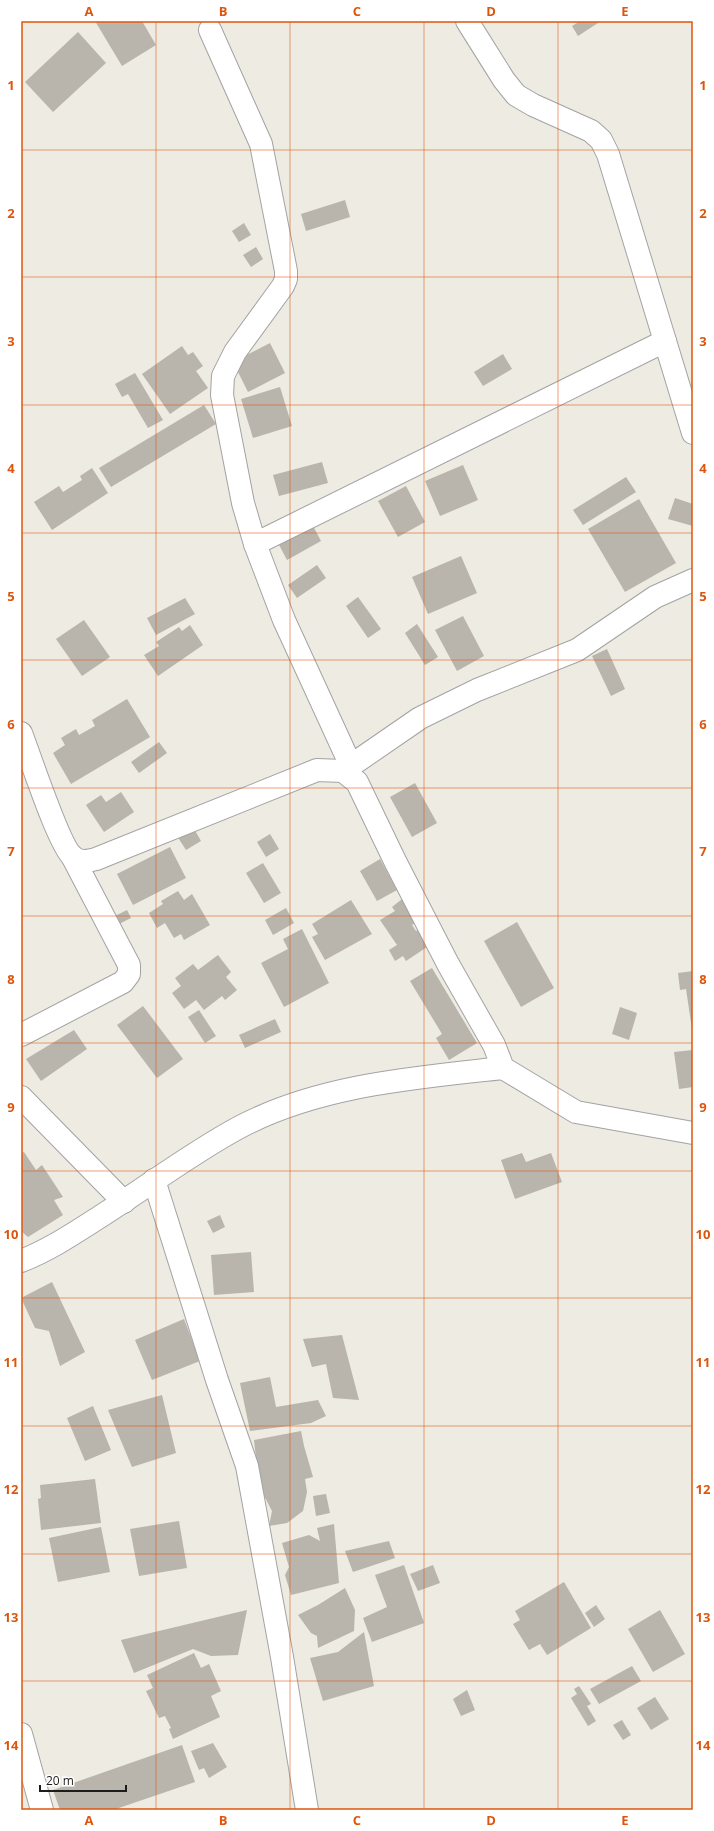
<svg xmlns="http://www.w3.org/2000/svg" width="714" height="1831" viewBox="0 0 714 1831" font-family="'Open Sans',sans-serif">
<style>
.building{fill:#b9b4ac}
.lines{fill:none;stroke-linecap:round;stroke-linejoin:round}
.minor-casing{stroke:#a3a3a3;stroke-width:24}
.minor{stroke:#fff;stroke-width:22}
.grid{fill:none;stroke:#de560d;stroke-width:1;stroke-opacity:0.55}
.neatline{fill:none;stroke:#de560d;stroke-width:1.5}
.grid-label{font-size:13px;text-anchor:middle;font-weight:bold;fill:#de560d}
</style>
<rect width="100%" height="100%" fill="#edebe2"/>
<g class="building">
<polygon points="95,21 142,21 156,45 122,66"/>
<polygon points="580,21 601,21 578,36 572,26"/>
<polygon points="78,32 106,63 53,112 25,82"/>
<polygon points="345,200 350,217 306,231 301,214"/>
<polygon points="244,223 251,235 239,242 232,231"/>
<polygon points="256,247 263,259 251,267 243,255"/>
<polygon points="270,343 285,373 248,392 233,362"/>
<polygon points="182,346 188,355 193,352 203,366 196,371 208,388 170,414 142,374"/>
<polygon points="503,354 512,369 483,386 474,372"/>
<polygon points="135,373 163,420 148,428 128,394 122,397 115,384"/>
<polygon points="280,387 292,426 253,438 241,399"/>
<polygon points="204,405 216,424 111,487 99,468"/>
<polygon points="322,462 328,483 279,496 273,475"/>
<polygon points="463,465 478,500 440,516 425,481"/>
<polygon points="92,468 108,493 52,530 34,502 59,486 63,492 82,480 80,476"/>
<polygon points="626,477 636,492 583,525 573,510"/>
<polygon points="406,486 425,522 398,537 378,501"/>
<polygon points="675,498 693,504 693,526 668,519"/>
<polygon points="639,499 676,563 625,592 588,529"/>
<polygon points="311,522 321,541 287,560 277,541"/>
<polygon points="461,556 477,593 428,614 412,577"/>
<polygon points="317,565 326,578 297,598 288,585"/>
<polygon points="358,597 381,629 368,638 346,606"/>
<polygon points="185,598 195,614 156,635 147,618"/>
<polygon points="463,616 484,656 457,671 435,630"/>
<polygon points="84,620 110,657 82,676 56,639"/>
<polygon points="417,624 438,657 425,665 405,633"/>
<polygon points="190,625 203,645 158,676 144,655 159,646 156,642 179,627 182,631"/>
<polygon points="607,649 625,689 611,696 592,656"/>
<polygon points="127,699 150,737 71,784 53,753 65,745 61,738 76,729 79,735 95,726 92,720"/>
<polygon points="159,742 167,753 139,773 131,762"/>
<polygon points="415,783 437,823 412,837 390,797"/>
<polygon points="121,792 134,812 104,832 86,805 101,795 106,802"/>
<polygon points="193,827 201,841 186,850 177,836"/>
<polygon points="270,834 279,849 266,857 257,842"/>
<polygon points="170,847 186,878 133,905 117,874"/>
<polygon points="380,859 397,890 377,901 360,871"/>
<polygon points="263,863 281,893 264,903 246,873"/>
<polygon points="178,891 184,900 192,894 210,925 184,940 181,934 174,938 165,923 157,928 149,913 163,904 161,901"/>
<polygon points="402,899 417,922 412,925 416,931 420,929 430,945 406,961 403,956 395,961 389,950 397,945 380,920 395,911 392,907"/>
<polygon points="351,900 372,934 325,960 312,937 318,934 312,924"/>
<polygon points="286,908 294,923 273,935 265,920"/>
<polygon points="127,910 131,918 119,924 115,916"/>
<polygon points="517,922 554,988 521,1007 484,941"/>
<polygon points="302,929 329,983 284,1007 261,963 288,949 283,939"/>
<polygon points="218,955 231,972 226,977 237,990 225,1000 222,996 204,1010 196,1000 184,1009 172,993 181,986 175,978 193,964 198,970"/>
<polygon points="432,968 477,1043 449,1060 436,1038 442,1034 410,981"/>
<polygon points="693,971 693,1029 692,1029 686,989 680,990 678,973"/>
<polygon points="143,1006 183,1059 157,1078 117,1025"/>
<polygon points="620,1007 637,1013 629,1040 612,1034"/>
<polygon points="199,1010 216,1036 205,1043 188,1017"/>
<polygon points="275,1019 281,1032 245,1048 239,1035"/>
<polygon points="74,1030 87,1049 41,1081 26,1059"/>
<polygon points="693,1050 693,1087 679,1089 674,1052"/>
<polygon points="24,1152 36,1170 42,1165 63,1197 54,1200 63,1215 28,1237 21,1231 21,1153"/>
<polygon points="522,1153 526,1162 551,1153 562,1182 515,1199 501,1160"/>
<polygon points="220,1215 225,1227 213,1233 207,1221"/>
<polygon points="251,1252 254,1292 214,1295 211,1255"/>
<polygon points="52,1282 85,1352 60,1366 49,1331 35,1328 21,1298"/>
<polygon points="184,1319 200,1361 152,1380 135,1340"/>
<polygon points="342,1335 359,1400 333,1398 326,1364 312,1367 303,1339"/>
<polygon points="270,1377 276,1407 318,1400 326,1416 311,1423 250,1431 240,1383"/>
<polygon points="162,1395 176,1453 132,1467 108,1410"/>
<polygon points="93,1406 111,1450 85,1461 67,1418"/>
<polygon points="301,1431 304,1446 313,1477 305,1479 307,1492 303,1511 287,1523 269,1526 272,1511 259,1486 254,1440"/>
<polygon points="95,1479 101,1523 41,1530 38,1499 41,1498 40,1485"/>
<polygon points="326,1494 330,1513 316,1516 313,1496"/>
<polygon points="179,1521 187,1568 139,1576 130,1529"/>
<polygon points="334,1524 339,1583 291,1595 285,1575 289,1567 282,1543 309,1535 320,1541 317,1528"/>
<polygon points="101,1527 110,1572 58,1582 49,1538"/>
<polygon points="389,1541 395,1558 353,1572 345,1551"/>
<polygon points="404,1565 424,1623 372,1642 363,1618 387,1607 375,1575"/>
<polygon points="433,1565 440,1583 418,1591 410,1574"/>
<polygon points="564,1582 591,1628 547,1655 540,1644 529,1650 513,1624 520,1620 515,1611"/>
<polygon points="345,1588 355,1610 354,1631 318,1648 317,1636 311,1633 298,1615 318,1605"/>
<polygon points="596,1605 605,1619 594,1627 585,1613"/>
<polygon points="247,1610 238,1655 211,1656 193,1649 134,1673 121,1640"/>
<polygon points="660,1610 685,1654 653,1672 628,1629"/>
<polygon points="364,1632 374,1686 323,1701 310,1658 338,1652"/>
<polygon points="194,1653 201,1668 209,1664 221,1691 211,1696 220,1717 173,1739 169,1729 171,1728 165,1716 159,1718 146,1691 153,1688 147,1675"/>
<polygon points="632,1666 641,1681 599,1704 590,1689"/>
<polygon points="579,1686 591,1704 587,1706 596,1721 588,1726 571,1698 577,1694 574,1689"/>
<polygon points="467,1690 475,1710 461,1716 453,1699"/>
<polygon points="655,1697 669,1719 651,1730 637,1708"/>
<polygon points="622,1720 631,1735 623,1740 613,1725"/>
<polygon points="213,1743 227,1767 209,1778 204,1768 199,1770 191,1751"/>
<polygon points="182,1745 195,1782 113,1810 60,1810 53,1790"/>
</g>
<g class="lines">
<defs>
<g id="minor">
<polyline points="467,21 504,80 516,95 533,105 591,131 601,140 608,154 693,433"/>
<polyline points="210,30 261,144 286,271 286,279 283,286 235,352 223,376 222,395 243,503 255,544 284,620 351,766"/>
<polyline points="255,544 665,341"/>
<path d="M 21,733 C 30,756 59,846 73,857 C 81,863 88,861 96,859 L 317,770 L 343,771 L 357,782 L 395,861 L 448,964 L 494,1045 L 503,1068 L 576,1112 L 693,1133"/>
<polyline points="343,771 420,718 477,690 577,650 655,597 693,580"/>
<polyline points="21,1035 123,982 129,974 129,965 72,856"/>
<polyline points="21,1097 124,1202"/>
<polyline points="154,1180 217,1380 247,1466 282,1657 307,1810"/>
<path d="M 21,1261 C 49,1250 73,1234 98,1218 C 144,1189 190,1154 238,1128 C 318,1085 414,1078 503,1068"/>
<polyline points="21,1734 42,1810"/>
</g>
</defs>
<use href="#minor" class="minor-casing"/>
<use href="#minor" class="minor"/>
</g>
<path class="grid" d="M 156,21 L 156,1810M 290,21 L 290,1810M 424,21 L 424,1810M 558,21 L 558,1810M 21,150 L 693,150M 21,277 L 693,277M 21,405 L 693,405M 21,533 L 693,533M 21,660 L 693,660M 21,788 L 693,788M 21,916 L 693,916M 21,1043 L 693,1043M 21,1171 L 693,1171M 21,1298 L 693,1298M 21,1426 L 693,1426M 21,1554 L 693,1554M 21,1681 L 693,1681"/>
<rect width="714" height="1831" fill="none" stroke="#ffffff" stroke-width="44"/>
<path d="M40 1785v6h86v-6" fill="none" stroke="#1c1c1c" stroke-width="2"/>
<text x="46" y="1785" font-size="12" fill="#1c1c1c" stroke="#ffffff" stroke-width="3" paint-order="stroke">20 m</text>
<rect x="22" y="22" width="670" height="1787" class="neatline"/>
<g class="grid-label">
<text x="89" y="16">A</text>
<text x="223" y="16">B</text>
<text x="357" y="16">C</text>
<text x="491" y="16">D</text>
<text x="625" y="16">E</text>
<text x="11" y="90">1</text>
<text x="703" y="90">1</text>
<text x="11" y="218">2</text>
<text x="703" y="218">2</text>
<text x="11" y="346">3</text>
<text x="703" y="346">3</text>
<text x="11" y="473">4</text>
<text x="703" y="473">4</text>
<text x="11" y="601">5</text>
<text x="703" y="601">5</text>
<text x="11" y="729">6</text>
<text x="703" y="729">6</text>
<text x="11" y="856">7</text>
<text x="703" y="856">7</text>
<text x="11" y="984">8</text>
<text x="703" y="984">8</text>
<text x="11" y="1112">9</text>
<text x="703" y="1112">9</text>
<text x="11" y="1239">10</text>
<text x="703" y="1239">10</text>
<text x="11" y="1367">11</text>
<text x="703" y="1367">11</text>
<text x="11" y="1494">12</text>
<text x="703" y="1494">12</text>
<text x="11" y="1622">13</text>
<text x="703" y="1622">13</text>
<text x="11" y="1750">14</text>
<text x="703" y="1750">14</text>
<text x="89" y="1825">A</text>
<text x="223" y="1825">B</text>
<text x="357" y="1825">C</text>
<text x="491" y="1825">D</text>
<text x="625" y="1825">E</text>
</g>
</svg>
